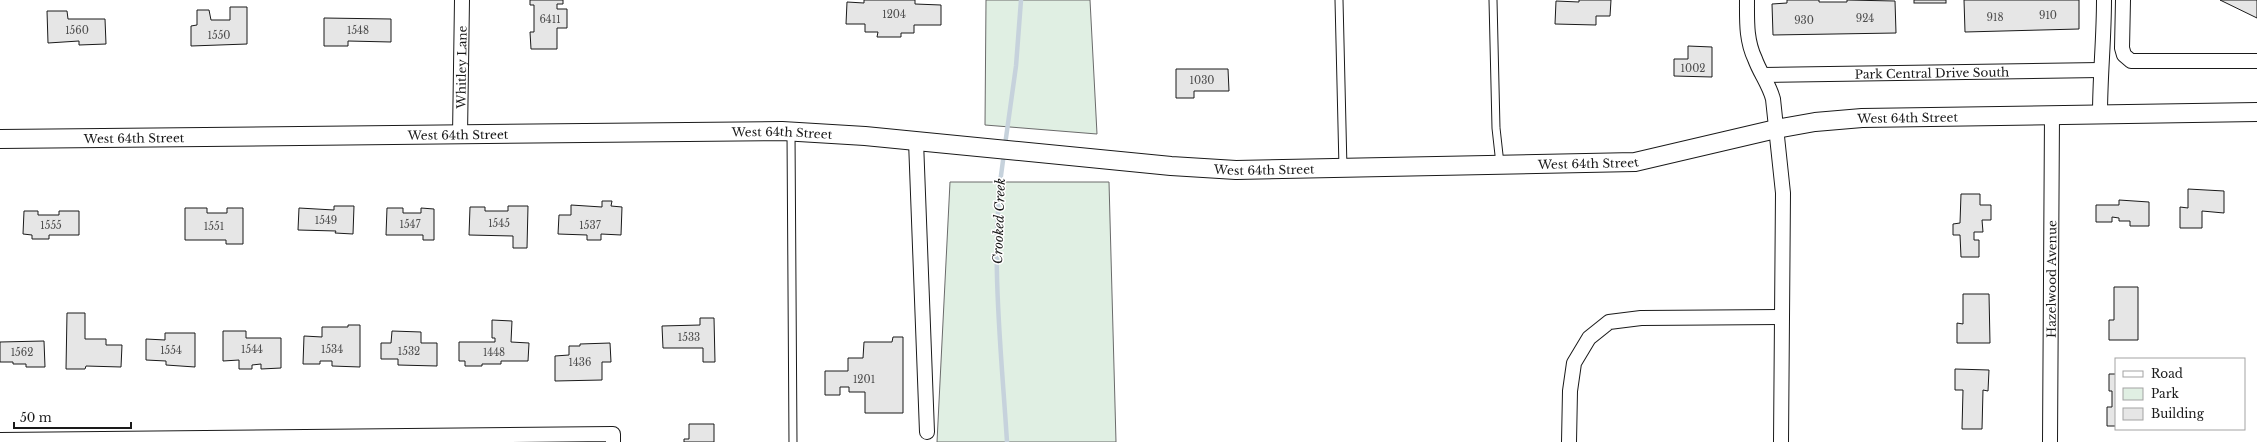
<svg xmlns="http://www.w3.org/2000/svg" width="2257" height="442" viewBox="0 0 2257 442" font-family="'Libre Baskerville',serif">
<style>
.green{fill:#e0efe3;stroke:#6a6a6a}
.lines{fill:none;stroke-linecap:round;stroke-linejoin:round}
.stream{stroke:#c6d2dc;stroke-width:4.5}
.building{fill:#e6e6e6;stroke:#1a1a1a}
.service-casing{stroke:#1a1a1a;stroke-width:9}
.minor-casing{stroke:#1a1a1a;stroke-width:16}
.tertiary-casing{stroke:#1a1a1a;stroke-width:20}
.service{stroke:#fff;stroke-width:7}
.minor{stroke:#fff;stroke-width:14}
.tertiary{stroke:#fff;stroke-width:18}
.labels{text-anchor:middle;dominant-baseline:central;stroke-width:3;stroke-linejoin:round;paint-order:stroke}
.number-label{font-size:10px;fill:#4d4d4d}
.street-label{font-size:12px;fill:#1a1a1a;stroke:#fff}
.water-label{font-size:13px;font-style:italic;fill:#1a1a1a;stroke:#fff}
</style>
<rect width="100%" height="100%" fill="#fff"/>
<g class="green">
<polygon points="986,0 1090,0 1097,134 985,125"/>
<polygon points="950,182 1109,182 1116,442 937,442"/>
</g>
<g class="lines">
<g class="stream">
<polyline points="1005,145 1016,66 1021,0"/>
<path d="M 1004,153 C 989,249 1001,345 1007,442"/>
</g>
</g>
<g class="building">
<polygon points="530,0 563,0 563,4 557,4 557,9 567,9 567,28 557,28 557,49 531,49 530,32 534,32 534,5 530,5"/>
<polygon points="864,0 915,0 915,4 941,5 941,25 914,25 914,33 901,33 901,37 877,37 878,32 865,32 865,24 846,24 847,2 864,3"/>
<polygon points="1579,0 1611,0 1610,16 1596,16 1596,25 1555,24 1556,1 1579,2"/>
<polygon points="1787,0 1819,0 1819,2 1847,2 1847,0 1895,1 1896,33 1773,35 1772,4 1787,3"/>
<rect x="1914" y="0" width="32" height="3"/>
<polygon points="1964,0 2079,0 2079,29 1965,32"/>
<polygon points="2220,0 2257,0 2257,18"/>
<polygon points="230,7 247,7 247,44 191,46 191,26 197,25 197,10 209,10 211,20 230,20"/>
<polygon points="47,11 67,11 68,19 105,19 106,44 79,45 79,41 48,43"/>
<polygon points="324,18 391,19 391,42 348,41 348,46 324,46"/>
<polygon points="1688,46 1712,47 1712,77 1674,76 1674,59 1688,59"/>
<polygon points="1176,69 1228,69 1229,91 1194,91 1194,98 1176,98"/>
<polygon points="2188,189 2224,191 2224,213 2202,211 2202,228 2180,228 2180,207 2188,208"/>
<polygon points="1961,194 1980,194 1980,205 1991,205 1991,220 1982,220 1983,232 1974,232 1974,240 1979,240 1979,257 1961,257 1960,235 1953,235 1953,224 1960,223"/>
<polygon points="2119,200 2149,202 2149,226 2130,226 2130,221 2119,221 2119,218 2112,217 2112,222 2096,222 2096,205 2119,205"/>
<polygon points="602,201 612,201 611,206 622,207 621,235 601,234 601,240 587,240 587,235 558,234 559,215 571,215 571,205 602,207"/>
<polygon points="334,206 354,206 353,234 335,233 336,231 298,230 299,208 334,210"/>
<polygon points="508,206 528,206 527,248 513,248 513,236 469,235 470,207 485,207 485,211 508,211"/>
<polygon points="185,208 207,208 207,213 227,213 227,208 243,208 243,244 226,244 226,240 185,240"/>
<polygon points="387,208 403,208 403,213 421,213 421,208 434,209 434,240 423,240 423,235 386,235"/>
<polygon points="24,211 38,211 38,215 59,215 59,211 79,211 79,235 49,235 49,239 32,239 32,235 23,234"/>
<polygon points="2114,287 2138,287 2138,340 2109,340 2109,320 2114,320"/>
<polygon points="1963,294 1989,294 1990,343 1957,343 1957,323 1963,324"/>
<polygon points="67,313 85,313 85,339 106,339 106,345 122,345 121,367 86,366 85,369 66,369"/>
<polygon points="700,318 714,318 715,362 703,362 703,348 663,348 662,326 700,325"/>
<polygon points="492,320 512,321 511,342 529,343 528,361 501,361 501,364 482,364 482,366 465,366 465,361 459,361 459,342 495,342 495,338 492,338"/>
<polygon points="348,325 360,325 360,367 332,366 332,361 320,361 320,364 303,364 304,336 322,337 322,327 348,327"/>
<polygon points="223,331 246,331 246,338 281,338 281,368 261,369 261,364 252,365 252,369 239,369 239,360 223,361"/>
<polygon points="392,331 421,332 421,343 437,343 437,366 398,365 398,359 381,359 381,343 391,343"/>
<polygon points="165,333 195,333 195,367 166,365 166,361 146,360 146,339 165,340"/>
<polygon points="893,337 903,337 903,413 865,413 865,392 849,392 849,387 840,387 840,395 825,395 825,371 848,371 848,358 863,358 864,342 892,342"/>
<polygon points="44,341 45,367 26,367 26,364 13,364 13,362 0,362 0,342"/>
<polygon points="610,343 611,362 602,362 602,380 555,381 555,356 569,355 569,346 580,346 580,344"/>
<polygon points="1955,369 1989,370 1988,391 1983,390 1982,429 1962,429 1963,390 1955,390"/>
<polygon points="2109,374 2116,374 2116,426 2107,426 2107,407 2112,407 2112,391 2109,391"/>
<polygon points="689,424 714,424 714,442 684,442 684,439 689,439"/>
</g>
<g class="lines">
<defs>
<g id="service">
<polyline points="1339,0 1343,168"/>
<polyline points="1493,0 1496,128 1500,164"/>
<polyline points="791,133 793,442"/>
</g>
<g id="minor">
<path d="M 1747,0 C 1747,21 1746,40 1755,59 C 1760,73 1769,84 1773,99 L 1783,193 L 1781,442"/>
<polyline points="2123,0 2122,48 2124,55 2131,61 2257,61"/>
<path id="s1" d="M 1763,75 L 2100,70"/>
<path d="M 2100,114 C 2100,76 2104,39 2104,0"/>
<path id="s2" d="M 460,135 L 462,0"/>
<polyline points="916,141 927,432"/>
<polyline points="0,440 613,434 613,442"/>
<polyline points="1569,442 1570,391 1574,363 1589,338 1609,322 1641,318 1782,317"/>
<path id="s3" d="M 2050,442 L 2052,115"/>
</g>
<g id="tertiary">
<path id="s4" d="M 0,139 L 782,131 L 865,136 L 1171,166 L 1236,170 L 1635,162 L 1776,129 L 1815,122 L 1862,118 L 2257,112"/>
</g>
</defs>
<use href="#service" class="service-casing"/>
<use href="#minor" class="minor-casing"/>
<use href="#tertiary" class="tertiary-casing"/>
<use href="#service" class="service"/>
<use href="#minor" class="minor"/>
<use href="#tertiary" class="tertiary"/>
</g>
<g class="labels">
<g class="number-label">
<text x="894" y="14">1204</text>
<text x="2048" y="15">910</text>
<text x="1995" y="17">918</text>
<text x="1865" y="18">924</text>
<text x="550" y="19">6411</text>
<text x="1804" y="20">930</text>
<text x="77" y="30">1560</text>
<text x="358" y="30">1548</text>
<text x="219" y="35">1550</text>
<text x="1693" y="68">1002</text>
<text x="1202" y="80">1030</text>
<text x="326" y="220">1549</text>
<text x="499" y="223">1545</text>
<text x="410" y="224">1547</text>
<text x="51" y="225">1555</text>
<text x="590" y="225">1537</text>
<text x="214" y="226">1551</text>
<text x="689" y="337">1533</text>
<text x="252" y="349">1544</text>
<text x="332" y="349">1534</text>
<text x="171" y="350">1554</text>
<text x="409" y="351">1532</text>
<text x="22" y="352">1562</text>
<text x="494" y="352">1448</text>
<text x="580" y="362">1436</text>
<text x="864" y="379">1201</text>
</g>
<g class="street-label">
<text stroke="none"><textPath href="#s2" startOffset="68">Whitley Lane</textPath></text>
<text stroke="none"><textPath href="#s1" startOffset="169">Park Central Drive South</textPath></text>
<text stroke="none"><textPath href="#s4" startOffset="1914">West 64th Street</textPath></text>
<text stroke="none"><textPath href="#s4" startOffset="782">West 64th Street</textPath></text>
<text stroke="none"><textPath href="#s4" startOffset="458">West 64th Street</textPath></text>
<text stroke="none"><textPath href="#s4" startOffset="134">West 64th Street</textPath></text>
<text stroke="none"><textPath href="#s4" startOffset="1590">West 64th Street</textPath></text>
<text stroke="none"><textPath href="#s4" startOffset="1266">West 64th Street</textPath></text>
<text stroke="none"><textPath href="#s3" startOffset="163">Hazelwood Avenue</textPath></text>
</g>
<g class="water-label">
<text transform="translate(999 221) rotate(-88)">Crooked Creek</text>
</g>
</g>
<rect x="2115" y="358" width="130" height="72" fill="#ffffff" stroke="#a3a3a3"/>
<rect x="2123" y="371" width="20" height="6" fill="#ffffff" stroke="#a3a3a3"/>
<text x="2151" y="378" font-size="12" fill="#1a1a1a">Road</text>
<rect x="2123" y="388" width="20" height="12" fill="#e0efe3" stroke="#a3a3a3"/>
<text x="2151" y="398" font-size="12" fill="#1a1a1a">Park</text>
<rect x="2123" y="408" width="20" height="12" fill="#e6e6e6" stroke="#a3a3a3"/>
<text x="2151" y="418" font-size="12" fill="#1a1a1a">Building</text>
<path d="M14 422v6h117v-6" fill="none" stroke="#1a1a1a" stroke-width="2"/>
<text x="20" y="422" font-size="12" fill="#1a1a1a" stroke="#ffffff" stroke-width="3" paint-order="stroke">50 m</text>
</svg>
